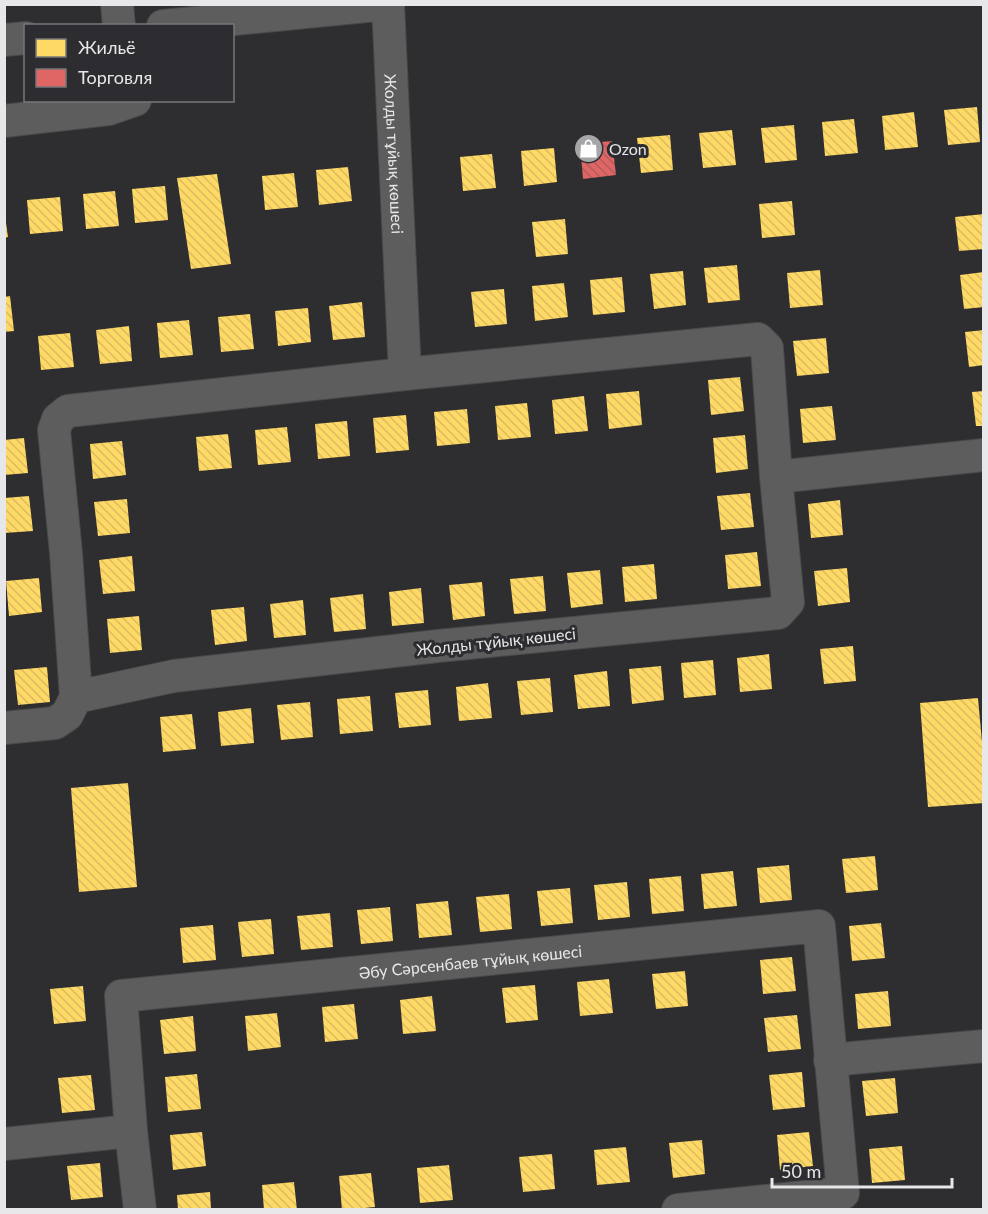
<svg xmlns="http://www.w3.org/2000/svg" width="988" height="1214" viewBox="0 0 988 1214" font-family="Lato,sans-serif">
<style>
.homes{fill:url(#homes-back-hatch)}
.shops{fill:url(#shops-back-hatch)}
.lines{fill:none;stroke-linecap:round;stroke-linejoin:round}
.minor-casing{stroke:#49484a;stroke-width:34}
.minor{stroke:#5d5d5e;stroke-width:32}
.labels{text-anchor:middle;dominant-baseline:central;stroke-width:6;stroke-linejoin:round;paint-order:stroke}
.poi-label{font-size:16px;fill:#e7e6e8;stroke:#2d2c30;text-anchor:start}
.street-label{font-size:16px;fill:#e7e6e8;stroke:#2d2c30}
</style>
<defs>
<pattern id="homes-back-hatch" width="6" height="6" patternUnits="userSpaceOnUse" patternTransform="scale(1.5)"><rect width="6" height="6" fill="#ffd966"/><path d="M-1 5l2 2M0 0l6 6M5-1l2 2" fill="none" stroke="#dabb60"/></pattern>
<pattern id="shops-back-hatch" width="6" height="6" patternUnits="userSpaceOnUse" patternTransform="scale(1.5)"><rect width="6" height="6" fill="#e06666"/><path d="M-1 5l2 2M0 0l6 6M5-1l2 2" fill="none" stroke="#b25c5c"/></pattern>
</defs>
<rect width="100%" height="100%" fill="#2e2d2f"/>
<g class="homes">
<polygon points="977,107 980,142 948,145 944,110"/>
<polygon points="914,112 918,147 885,150 882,116"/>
<polygon points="854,119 858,153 825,156 822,122"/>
<polygon points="794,125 797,160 765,163 761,128"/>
<polygon points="732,130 736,165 703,168 699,133"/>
<polygon points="670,135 673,170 641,173 637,138"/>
<polygon points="554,148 557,182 524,186 521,151"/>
<polygon points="492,154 496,188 463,191 460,157"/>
<polygon points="348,167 352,201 319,205 316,170"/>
<polygon points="294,173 298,207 265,210 262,176"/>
<polygon points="217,174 231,264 191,269 177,178"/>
<polygon points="165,186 168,220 135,223 132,189"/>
<polygon points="115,191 119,226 86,229 83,194"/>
<polygon points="60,197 63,231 30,234 27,200"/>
<polygon points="792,201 795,235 762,238 759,204"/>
<polygon points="984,214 984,249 959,251 955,217"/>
<polygon points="565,219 568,254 536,257 532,222"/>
<polygon points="4,223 6,223 8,237 4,238"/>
<polygon points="737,265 740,300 708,303 704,268"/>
<polygon points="820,270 823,305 790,308 787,273"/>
<polygon points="683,271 686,305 654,309 650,274"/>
<polygon points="984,272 984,307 964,309 960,275"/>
<polygon points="622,277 625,312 593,315 590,280"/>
<polygon points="564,283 568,317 535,321 532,286"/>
<polygon points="504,289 507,324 475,327 471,292"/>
<polygon points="10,296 14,331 4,332 4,297"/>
<polygon points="362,302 365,337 333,340 329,306"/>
<polygon points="308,308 311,342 278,346 275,311"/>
<polygon points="250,314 254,349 221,352 218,317"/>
<polygon points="189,320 193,355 160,358 157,323"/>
<polygon points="129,326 132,361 100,364 96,330"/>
<polygon points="984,330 984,365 969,367 965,332"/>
<polygon points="70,333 74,367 41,370 38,336"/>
<polygon points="826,338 829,373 797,376 793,341"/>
<polygon points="740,377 744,411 711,415 708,380"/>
<polygon points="639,391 642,425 609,429 606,394"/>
<polygon points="984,391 984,426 976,426 972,392"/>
<polygon points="584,396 588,431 555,434 552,400"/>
<polygon points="527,403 531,437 498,440 495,406"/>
<polygon points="832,406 836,440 803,443 800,409"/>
<polygon points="467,409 470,443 437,446 434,412"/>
<polygon points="406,415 409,450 376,453 373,418"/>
<polygon points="347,421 350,456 318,459 315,424"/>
<polygon points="287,427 291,462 258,465 255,430"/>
<polygon points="228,434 232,468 199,471 196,437"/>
<polygon points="745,435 748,469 716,473 713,438"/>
<polygon points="24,438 28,473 4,475 4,440"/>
<polygon points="122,441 126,475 93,479 90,444"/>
<polygon points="750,493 754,527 721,530 717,496"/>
<polygon points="29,496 33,531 4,533 4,498"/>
<polygon points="127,499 130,533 98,536 94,502"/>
<polygon points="840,500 843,535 811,538 808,504"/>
<polygon points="757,552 761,586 728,589 725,555"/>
<polygon points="132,556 135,591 103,594 99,560"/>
<polygon points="654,564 657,599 625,602 622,567"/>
<polygon points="847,568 850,602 818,606 814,571"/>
<polygon points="600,570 603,604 571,608 567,573"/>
<polygon points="543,576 546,611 514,614 510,579"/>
<polygon points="39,578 42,612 9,616 6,581"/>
<polygon points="482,582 485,616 453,620 449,585"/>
<polygon points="421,588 424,623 392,626 389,592"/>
<polygon points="363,594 366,629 334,632 330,598"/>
<polygon points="303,600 306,635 274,638 270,604"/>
<polygon points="244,607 247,641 215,645 211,610"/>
<polygon points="139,616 142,650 110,653 107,619"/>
<polygon points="853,646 856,681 824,684 820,649"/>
<polygon points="769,654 772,689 740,692 737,658"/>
<polygon points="713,660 716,695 684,698 681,663"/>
<polygon points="661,666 664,700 632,704 629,669"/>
<polygon points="47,667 50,702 18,705 14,670"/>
<polygon points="607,671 610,706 578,709 574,675"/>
<polygon points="550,678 553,712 521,715 517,681"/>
<polygon points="488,683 492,718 459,721 456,687"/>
<polygon points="428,690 431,725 399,728 395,693"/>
<polygon points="370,696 373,731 340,734 337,699"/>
<polygon points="978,698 984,764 984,803 928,807 920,703"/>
<polygon points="310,702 313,737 281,740 277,705"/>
<polygon points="251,708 254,743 221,746 218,712"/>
<polygon points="192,714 196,749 163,752 160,717"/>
<polygon points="128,783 137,887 79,892 71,788"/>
<polygon points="875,856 878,890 846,893 842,859"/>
<polygon points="789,865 792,900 760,903 757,868"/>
<polygon points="733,871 737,906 704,909 701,874"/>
<polygon points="681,876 684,911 652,914 649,879"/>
<polygon points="627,882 630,917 598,920 594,885"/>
<polygon points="570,888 573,923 541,926 537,891"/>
<polygon points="509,894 512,929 480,932 476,897"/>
<polygon points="448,901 452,935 419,938 416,904"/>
<polygon points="390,907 393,941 361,944 357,910"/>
<polygon points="330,913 333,947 301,950 297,916"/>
<polygon points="271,919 274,954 242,957 238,922"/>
<polygon points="881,923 885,958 852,961 849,926"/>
<polygon points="213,925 216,960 183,963 180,928"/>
<polygon points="792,957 796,991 763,994 760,960"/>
<polygon points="685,971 688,1006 656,1009 652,974"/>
<polygon points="609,979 613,1013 580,1016 577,982"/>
<polygon points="535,985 538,1020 506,1023 502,988"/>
<polygon points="83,986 86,1021 54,1024 50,989"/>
<polygon points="888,991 891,1026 858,1029 855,994"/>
<polygon points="432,996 436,1031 403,1034 400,1000"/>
<polygon points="354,1004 358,1039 325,1042 322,1007"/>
<polygon points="277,1013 281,1047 248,1051 245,1016"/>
<polygon points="797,1015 801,1049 768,1052 764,1018"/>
<polygon points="193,1016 196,1051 164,1054 160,1020"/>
<polygon points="802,1072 805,1107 773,1110 769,1075"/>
<polygon points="197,1074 201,1109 168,1112 165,1077"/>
<polygon points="91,1075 95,1110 62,1113 58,1078"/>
<polygon points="895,1078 898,1113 866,1116 862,1081"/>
<polygon points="202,1132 206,1166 173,1170 170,1135"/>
<polygon points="809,1132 813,1166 780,1170 777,1135"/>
<polygon points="702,1140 705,1174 673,1178 669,1143"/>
<polygon points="902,1146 905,1180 872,1183 869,1149"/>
<polygon points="626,1147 630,1182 597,1185 594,1150"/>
<polygon points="552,1154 555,1189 523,1192 519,1157"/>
<polygon points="100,1163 103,1197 71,1200 67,1166"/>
<polygon points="449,1165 453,1200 420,1203 417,1168"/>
<polygon points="371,1173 375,1207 342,1210 339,1176"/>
<polygon points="294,1182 297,1210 264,1210 262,1185"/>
<polygon points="210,1192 211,1210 178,1210 177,1195"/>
</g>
<polygon class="shops" points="612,141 616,175 583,179 580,144"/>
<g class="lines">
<defs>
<g id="minor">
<polyline points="117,4 119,26"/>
<path id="s1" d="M 388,4 L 405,374"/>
<polyline points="163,26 387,4"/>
<polyline points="4,40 26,38"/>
<polyline points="4,121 109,109 135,100"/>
<polygon points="758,339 767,348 776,477 788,602 778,613 438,646 174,676 76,697 66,553 54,430 58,419 68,411 405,374"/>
<polyline points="776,477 984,455"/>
<polyline points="4,728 55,723 67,715 76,697"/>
<polyline points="830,1060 984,1046"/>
<polyline points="4,1144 131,1131"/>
<path id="s2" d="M 140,1210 L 131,1131 L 121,996 L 819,926 L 843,1193 L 678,1210"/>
</g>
</defs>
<use href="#minor" class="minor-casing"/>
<use href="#minor" class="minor"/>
</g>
<defs>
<symbol id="shop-disc" viewBox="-11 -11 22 22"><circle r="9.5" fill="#a6a5a7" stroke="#2d2c30"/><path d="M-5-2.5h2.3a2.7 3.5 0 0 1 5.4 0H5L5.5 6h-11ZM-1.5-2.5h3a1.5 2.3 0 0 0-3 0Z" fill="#fff"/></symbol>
</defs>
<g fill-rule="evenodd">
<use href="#shop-disc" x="572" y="132" width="33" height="33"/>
</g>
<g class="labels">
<g class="poi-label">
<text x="609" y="148">Ozon</text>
</g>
<g class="street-label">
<text stroke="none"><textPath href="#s1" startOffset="150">Жолды тұйық көшесі</textPath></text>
<text transform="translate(496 641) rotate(-6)">Жолды тұйық көшесі</text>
<text stroke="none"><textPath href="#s2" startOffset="566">Әбу Сәрсенбаев тұйық көшесі</textPath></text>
</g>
</g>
<rect width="988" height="1214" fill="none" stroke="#e7e6e8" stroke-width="12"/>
<rect x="24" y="24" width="210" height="78" fill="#2d2c30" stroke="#77767a" stroke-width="1.5"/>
<rect x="36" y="39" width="30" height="18" fill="#ffd966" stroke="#77767a" stroke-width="1.5"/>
<text x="78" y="54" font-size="18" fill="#e7e6e8">Жильё</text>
<rect x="36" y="69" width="30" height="18" fill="#e06666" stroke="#77767a" stroke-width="1.5"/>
<text x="78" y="84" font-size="18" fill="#e7e6e8">Торговля</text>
<path d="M772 1178v9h180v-9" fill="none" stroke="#e7e6e8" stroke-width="3"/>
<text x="781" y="1178" font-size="18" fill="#e7e6e8" stroke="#2d2c30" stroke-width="4.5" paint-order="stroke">50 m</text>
</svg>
